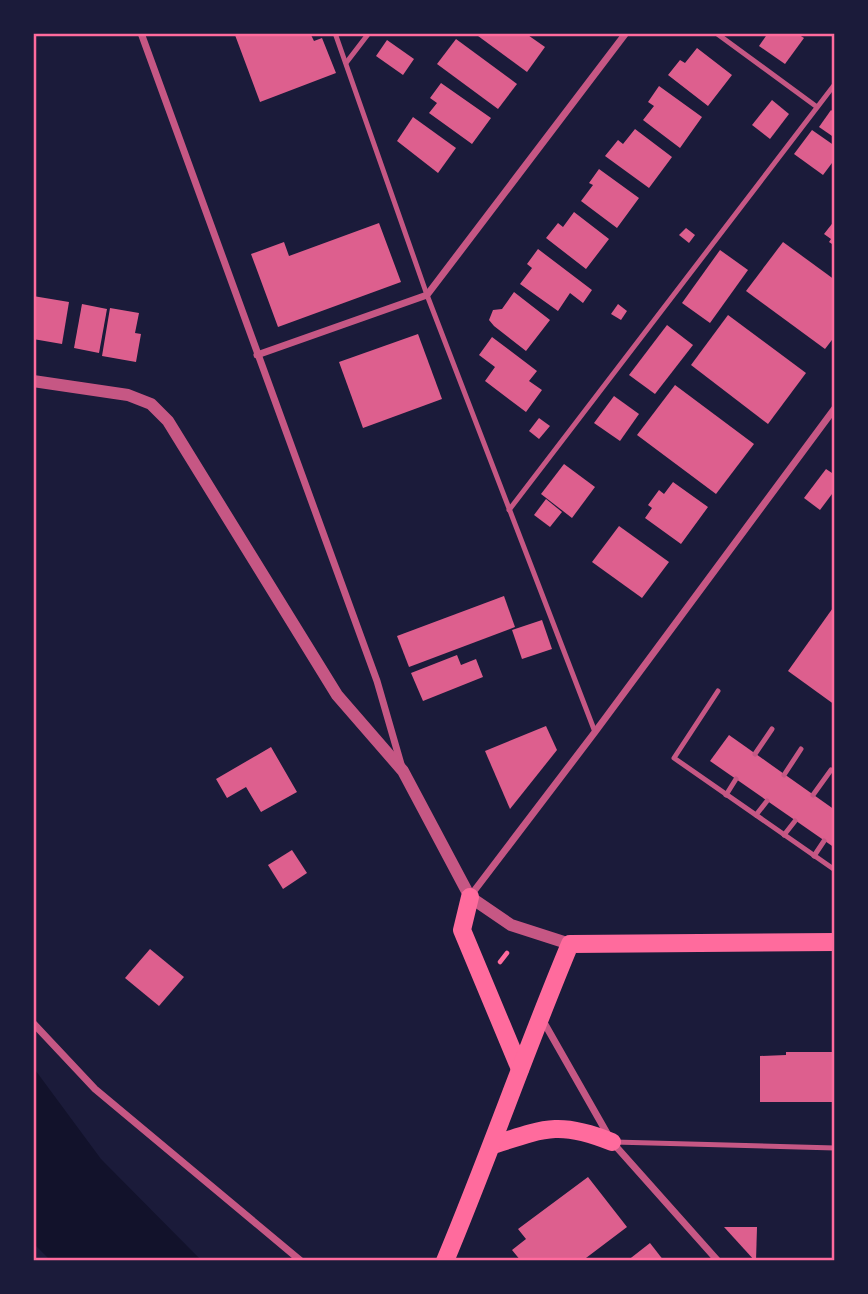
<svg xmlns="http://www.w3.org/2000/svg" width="868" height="1294" viewBox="0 0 868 1294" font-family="'Sofia Sans Condensed',sans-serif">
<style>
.water{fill:#12122b}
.building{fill:#dd5f8e}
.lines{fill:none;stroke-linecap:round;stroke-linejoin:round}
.path{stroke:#ff6b9d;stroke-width:4.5}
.service{stroke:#c65784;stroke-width:5}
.minor{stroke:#c65784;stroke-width:7}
.tertiary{stroke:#c65784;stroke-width:12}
.primary{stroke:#ff6b9d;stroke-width:18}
.neatline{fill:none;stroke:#ff6b9d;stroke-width:2.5}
</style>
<rect width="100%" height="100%" fill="#1b1b3a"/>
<polygon class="water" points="33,1067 101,1159 202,1261 51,1261 33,1243"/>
<g class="building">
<polygon points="240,33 310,33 314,41 322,38 336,73 260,102 235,35"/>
<polygon points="474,33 525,33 545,47 527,72"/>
<polygon points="768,33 796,33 804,38 785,64 759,46"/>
<polygon points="456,39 517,84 498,109 437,64"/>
<polygon points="387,40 414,59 403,75 376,56"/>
<polygon points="697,48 732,75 708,106 668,75 680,60 685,63"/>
<polygon points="441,83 491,118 472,144 429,113 437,103 430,98"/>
<polygon points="659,86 702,117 680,148 643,120 654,106 648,102"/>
<polygon points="772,100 789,114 770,139 752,125"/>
<polygon points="831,110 835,113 835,138 819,127"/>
<polygon points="413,117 456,148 438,173 397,141"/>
<polygon points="635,129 672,157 649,188 605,156 618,140 623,144"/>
<polygon points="812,130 835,146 835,159 823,175 794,154"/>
<polygon points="599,169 639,198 617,228 581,201 593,185 589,183"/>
<polygon points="574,212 609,239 586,269 546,238 558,223 563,227"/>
<polygon points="835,220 835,246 829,242 831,239 824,234"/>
<polygon points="379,223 401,282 278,327 251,254 284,242 289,256"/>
<polygon points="686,228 695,235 689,243 679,235"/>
<polygon points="783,242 835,280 835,336 825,349 746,291"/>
<polygon points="538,249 592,290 583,303 570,293 558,311 520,284 532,268 527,264"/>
<polygon points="720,250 748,270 710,323 682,303"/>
<polygon points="514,292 550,320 526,351 494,326 489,320 493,310 502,309"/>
<polygon points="33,296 69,302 62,344 33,339"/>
<polygon points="82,304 107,309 99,353 74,348"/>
<polygon points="618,304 627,311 621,320 611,314"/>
<polygon points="110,308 139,313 135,333 141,334 136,362 102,356"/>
<polygon points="728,315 806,373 768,424 691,365"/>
<polygon points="667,325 693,345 655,394 629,375"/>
<polygon points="418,334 442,399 363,428 339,362"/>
<polygon points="492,337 537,371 529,381 542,390 526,412 485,381 495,367 479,355"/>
<polygon points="675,385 754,444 716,494 637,435"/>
<polygon points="614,396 639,414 620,441 594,423"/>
<polygon points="539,418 550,426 539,439 529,431"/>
<polygon points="564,464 595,487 572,518 541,494"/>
<polygon points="826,469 835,475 835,490 820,510 804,498"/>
<polygon points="673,482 708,507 681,544 645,518 652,508 648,505 659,490 664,494"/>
<polygon points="546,499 562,512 550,527 534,515"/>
<polygon points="619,526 669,562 642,598 592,562"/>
<polygon points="504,596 515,627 409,667 397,636"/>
<polygon points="835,605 835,705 788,671"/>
<polygon points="542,620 552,649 522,659 512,630"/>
<polygon points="457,655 461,665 476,659 483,677 423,701 411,673"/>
<polygon points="546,726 557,750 510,809 485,751"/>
<polygon points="729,735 835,810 835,848 710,761"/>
<polygon points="271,747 297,792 261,812 246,787 227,798 216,779"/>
<polygon points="292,850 307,873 283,889 268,865"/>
<polygon points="150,949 184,977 159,1006 125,978"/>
<polygon points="786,1052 835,1052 835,1102 760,1102 760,1056 786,1055"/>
<polygon points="588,1177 627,1227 582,1261 521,1261 512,1250 526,1239 518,1229"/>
<polygon points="724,1227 757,1227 756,1261 755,1261"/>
<polygon points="650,1243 664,1261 627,1261"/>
</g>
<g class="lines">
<polyline class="path" points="500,962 507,953"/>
<g class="service">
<polyline points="335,33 427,295 595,732"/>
<polyline points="716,33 817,107"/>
<polyline points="346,63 369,33"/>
<polyline points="509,510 835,84"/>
<polyline points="718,691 674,758 835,870"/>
<polyline points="755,754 772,729"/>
<polyline points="784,775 801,749"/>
<polyline points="726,795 736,779"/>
<polyline points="813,795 831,770"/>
<polyline points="756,815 767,801"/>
<polyline points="784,835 795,821"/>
<polyline points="814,856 824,841"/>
<polyline points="614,1142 835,1148"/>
</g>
<g class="minor">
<polyline points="141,33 377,681 401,764"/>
<polyline points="257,355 427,295 626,33"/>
<polyline points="471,895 595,732 835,408"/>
<polyline points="542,1019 612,1142 718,1261"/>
<polyline points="33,1023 95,1089 301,1261"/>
</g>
<polyline class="tertiary" points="33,381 128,395 151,404 168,421 337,695 403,771 470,897 511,925 570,944"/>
<g class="primary">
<polyline points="470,897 462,930 520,1069"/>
<path d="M 493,1145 C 545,1128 560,1121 612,1142"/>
<path d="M 445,1261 C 489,1156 526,1049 570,944 L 835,942"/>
</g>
</g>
<rect width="868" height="1294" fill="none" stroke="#1b1b3a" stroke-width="70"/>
<rect x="35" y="35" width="798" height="1224" class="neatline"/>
</svg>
